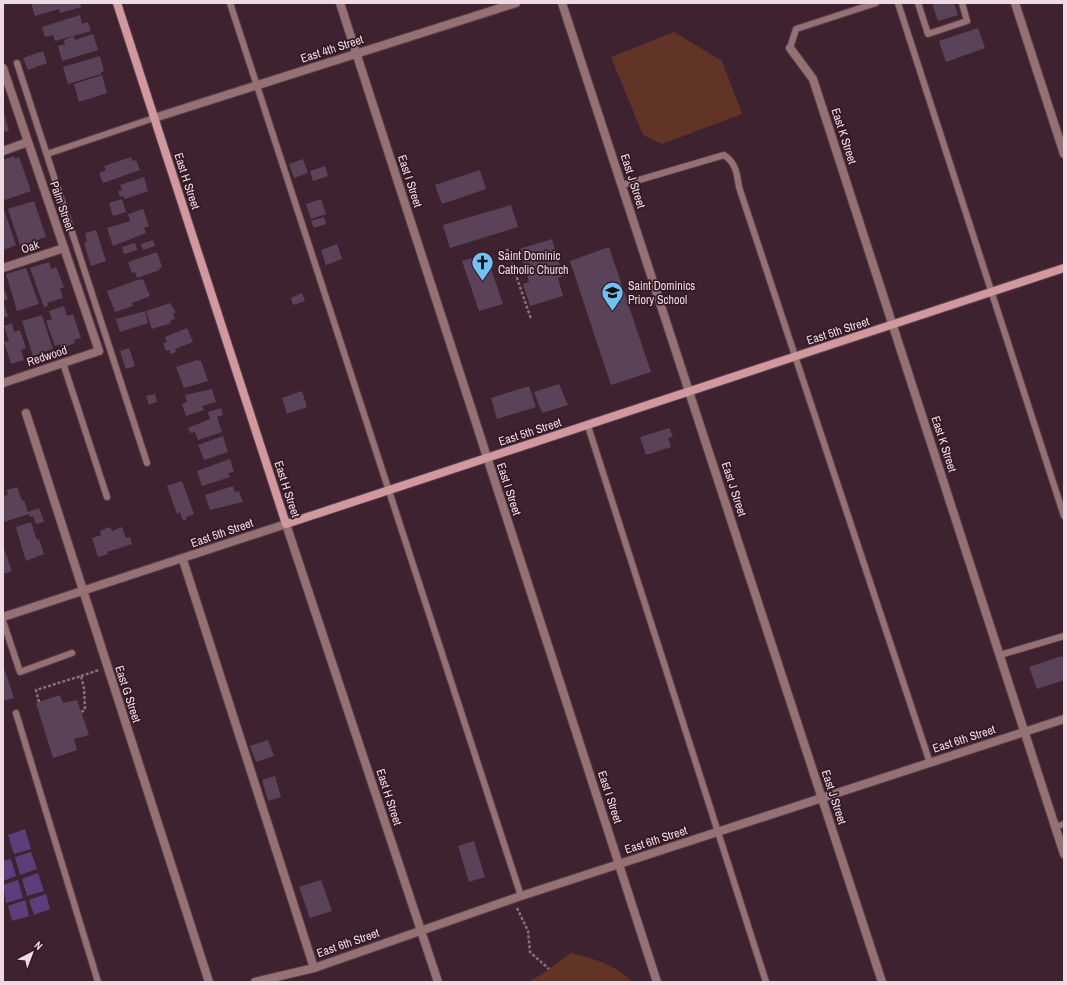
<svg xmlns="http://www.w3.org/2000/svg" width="1067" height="985" viewBox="0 0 1067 985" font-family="'Archivo Narrow',sans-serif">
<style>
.green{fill:#623428}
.water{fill:#5b3e7a}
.building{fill:#5a4359}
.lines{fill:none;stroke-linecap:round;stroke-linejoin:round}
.lane-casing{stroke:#5a3f4c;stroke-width:8}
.street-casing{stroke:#5a3f4c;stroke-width:10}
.secondary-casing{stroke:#5a3f4c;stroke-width:10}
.path{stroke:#89717c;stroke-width:2.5;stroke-dasharray:3 2;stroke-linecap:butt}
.lane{stroke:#957174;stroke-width:6}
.street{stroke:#957174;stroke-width:8}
.secondary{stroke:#d1989d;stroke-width:8}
.labels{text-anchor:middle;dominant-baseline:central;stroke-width:3.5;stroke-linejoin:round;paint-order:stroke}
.street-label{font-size:12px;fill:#eddae2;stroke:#331925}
.poi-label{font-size:12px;fill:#eddae2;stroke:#331925;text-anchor:start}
</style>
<rect width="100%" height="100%" fill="#3e222f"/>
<g class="green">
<polygon points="674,32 722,61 742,114 662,144 643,135 611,57"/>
<path d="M 571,953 C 593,959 616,964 632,982 L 528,982 L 542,974 Z"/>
</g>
<g class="water">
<polygon points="25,829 31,849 14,854 8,835"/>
<polygon points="31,852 37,869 20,875 15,857"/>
<polygon points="11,859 16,876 3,881 3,861"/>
<polygon points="38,873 44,891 27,896 22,879"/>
<polygon points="18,880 23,898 6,903 3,885"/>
<polygon points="46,894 50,909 34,915 29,900"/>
<polygon points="25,900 29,916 12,921 8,906"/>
</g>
<g class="building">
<polygon points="31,3 80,3 81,7 60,13 59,9 35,16"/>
<polygon points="932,3 954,3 958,15 938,21"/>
<polygon points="80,15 82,24 88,22 91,31 55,41 53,35 45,37 42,27"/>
<polygon points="978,28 985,48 946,62 939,41"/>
<polygon points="93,34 98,50 62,61 58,46 65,44 64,40 74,36 75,40"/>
<polygon points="43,51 47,63 28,70 23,58"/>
<polygon points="100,56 104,71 101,72 101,74 68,84 63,67"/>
<polygon points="102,75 107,93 79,102 74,84"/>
<polygon points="3,110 9,131 3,132"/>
<polygon points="14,156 15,159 19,157 31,191 5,200 3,194 3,160"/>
<polygon points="131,157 132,161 136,160 140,170 103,183 99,173 106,170 104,166"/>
<polygon points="303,159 308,173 294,178 289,164"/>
<polygon points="325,166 328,176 313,181 310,171"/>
<polygon points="480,170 486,189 442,204 435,185"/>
<polygon points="144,177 148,191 125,199 123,196 120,197 118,191 122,190 120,185"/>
<polygon points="122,199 126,212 113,216 109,203"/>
<polygon points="321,199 326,214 311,219 306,204"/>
<polygon points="34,201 46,237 39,239 40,240 20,245 8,209"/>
<polygon points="511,205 518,227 450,248 443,225"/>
<polygon points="143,209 149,226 144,228 146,233 113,246 107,228 130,221 128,214"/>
<polygon points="4,210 16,245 3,250 3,211"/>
<polygon points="324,217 326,224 314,228 311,221"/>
<polygon points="96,230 106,261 91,266 84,243 87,242 85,233"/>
<polygon points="552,239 563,276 558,278 563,296 530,306 523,284 529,282 519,249"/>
<polygon points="153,240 155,246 143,250 141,244"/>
<polygon points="135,243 137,250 124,254 122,247"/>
<polygon points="337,244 342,259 326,265 321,250"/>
<polygon points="609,247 651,372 611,385 570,261"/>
<polygon points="157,252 162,267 159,268 160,270 137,278 135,272 132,273 128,262"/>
<polygon points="486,254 503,304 479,311 462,261"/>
<polygon points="49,262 51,269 56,267 64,287 60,289 63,298 47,303 48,306 44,307 30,268"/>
<polygon points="26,268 39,304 17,311 6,274"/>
<polygon points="140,279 141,280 143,279 150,296 132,303 133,306 115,312 107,291"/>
<polygon points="3,286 8,299 3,301"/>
<polygon points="302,293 305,301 293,305 291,298"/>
<polygon points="3,301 8,316 3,318"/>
<polygon points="170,303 176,313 173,313 175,319 170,321 171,323 152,329 146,311"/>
<polygon points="64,306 67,316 73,314 81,338 74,340 75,343 62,348 60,344 55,346 46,321 52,319 49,311"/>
<polygon points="145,311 148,323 120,332 116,319"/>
<polygon points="42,315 53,349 33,356 22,321"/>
<polygon points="12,323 14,332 20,330 26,348 21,350 24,360 11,364 4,342 9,341 4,326"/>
<polygon points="187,328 193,342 175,349 176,352 171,354 170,350 166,351 163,343 167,342 165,337"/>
<polygon points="129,348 135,366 126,369 120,351"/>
<polygon points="197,360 201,361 208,381 184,388 176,367"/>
<polygon points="559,384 568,405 542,413 534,392"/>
<polygon points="529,386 536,407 497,419 491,398"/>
<polygon points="212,389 216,402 202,406 204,410 186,416 182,404 187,402 185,395"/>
<polygon points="302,391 307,407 287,414 282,398"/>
<polygon points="155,394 157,402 149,405 146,396"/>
<polygon points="221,408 223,415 217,417 222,432 198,440 195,432 190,433 188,428 210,419 208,412"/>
<polygon points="669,428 673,436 668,438 671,447 646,455 640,437"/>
<polygon points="223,436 228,452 204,460 198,445"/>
<polygon points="230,459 234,472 228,473 230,477 202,486 197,471"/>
<polygon points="182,481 194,514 186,517 187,519 183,521 180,512 177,514 167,486"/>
<polygon points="233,486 235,492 239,491 243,502 210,510 205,495"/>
<polygon points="17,487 22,501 24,500 28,512 39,508 44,522 36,524 33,516 30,517 29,514 4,522 3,496 8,495 7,490"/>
<polygon points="31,522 37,540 39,539 44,554 26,561 16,527"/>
<polygon points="110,527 112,531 122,527 126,538 130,537 132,544 107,552 108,554 98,557 92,538 101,535 100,531"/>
<polygon points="3,546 12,571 3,574"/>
<polygon points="1062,656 1064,663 1064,680 1037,689 1029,667"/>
<polygon points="3,665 14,698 3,701"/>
<polygon points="60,695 63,703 77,700 89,735 74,739 77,750 53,758 36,703"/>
<polygon points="268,740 274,756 256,762 250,746"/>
<polygon points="275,776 281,797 268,801 262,780"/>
<polygon points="474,841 485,877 469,882 458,846"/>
<polygon points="321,880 332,911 310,918 299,887"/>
</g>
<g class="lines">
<defs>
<g id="lane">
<polyline points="230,3 521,896"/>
<polyline points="898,3 1064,516"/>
<polyline points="918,3 928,34 967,21 962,3"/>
<polyline points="790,48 796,29 876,3"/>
<polyline points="17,63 147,463"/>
<polyline points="47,154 154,118"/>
<path d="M 622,185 L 724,155 C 736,163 737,174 739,187 L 930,763"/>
<polyline points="63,363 107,497"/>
<polyline points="588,426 766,982"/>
<polyline points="3,621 20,672 72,653"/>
<polyline points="1000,655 1064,636"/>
<polyline points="16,713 98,982"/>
<polyline points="1055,827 1064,824"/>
</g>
<g id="street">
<polyline points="340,3 657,982"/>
<polyline points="562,3 882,982"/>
<polyline points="1015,3 1064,154"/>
<polyline points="790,48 813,79 1064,854"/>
<polyline points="3,68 99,351 3,383"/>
<polyline points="154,118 516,3"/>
<polyline points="3,151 28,142"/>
<polyline points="3,268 64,248"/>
<polyline points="26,413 209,982"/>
<polyline points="183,560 314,968"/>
<polyline points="3,617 286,524 438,982"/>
<polyline points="255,982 314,968 521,896 1064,719"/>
</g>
<polyline id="secondary" points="117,3 286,524 1064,268"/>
</defs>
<use href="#lane" class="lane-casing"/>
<use href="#street" class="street-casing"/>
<use href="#secondary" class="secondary-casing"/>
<g class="path">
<polyline points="507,249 531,319"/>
<polyline points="81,676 99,670"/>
<polyline points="39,702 36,690 81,676 84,688 85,710 81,712"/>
<polyline points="517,908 528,931 530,952 549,969"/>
</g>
<use href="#lane" class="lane"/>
<use href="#street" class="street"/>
<use href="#secondary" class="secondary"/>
</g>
<defs>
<symbol id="church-pin" viewBox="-11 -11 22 30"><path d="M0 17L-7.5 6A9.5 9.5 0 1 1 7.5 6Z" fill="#6fc2f4" stroke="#331925"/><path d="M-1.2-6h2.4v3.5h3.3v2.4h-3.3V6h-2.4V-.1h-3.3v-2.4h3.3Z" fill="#111"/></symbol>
<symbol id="school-pin" viewBox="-11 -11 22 30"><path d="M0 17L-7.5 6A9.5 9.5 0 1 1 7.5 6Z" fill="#6fc2f4" stroke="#331925"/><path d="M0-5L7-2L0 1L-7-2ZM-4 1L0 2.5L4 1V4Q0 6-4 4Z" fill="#111"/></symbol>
</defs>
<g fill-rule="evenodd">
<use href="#church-pin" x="470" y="250" width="25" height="34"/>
<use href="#school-pin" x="600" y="280" width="25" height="34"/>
</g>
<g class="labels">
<g class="street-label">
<text transform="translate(332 49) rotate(-18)">East 4th Street</text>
<text transform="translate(844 136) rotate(72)">East K Street</text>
<text transform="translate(187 181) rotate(72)">East H Street</text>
<text transform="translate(410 181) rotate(72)">East I Street</text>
<text transform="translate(633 181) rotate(72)">East J Street</text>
<text transform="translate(62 206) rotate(71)">Palm Street</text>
<text transform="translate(30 247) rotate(-18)">Oak</text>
<text transform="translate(838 331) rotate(-18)">East 5th Street</text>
<text transform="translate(47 356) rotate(-18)">Redwood</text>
<text transform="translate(530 432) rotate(-18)">East 5th Street</text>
<text transform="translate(944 444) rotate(72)">East K Street</text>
<text transform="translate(287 489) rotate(72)">East H Street</text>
<text transform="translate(509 489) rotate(72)">East I Street</text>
<text transform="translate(734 489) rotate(72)">East J Street</text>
<text transform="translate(222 533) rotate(-19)">East 5th Street</text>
<text transform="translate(128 694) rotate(72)">East G Street</text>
<text transform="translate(964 739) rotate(-18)">East 6th Street</text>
<text transform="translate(389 797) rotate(72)">East H Street</text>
<text transform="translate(610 797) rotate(72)">East I Street</text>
<text transform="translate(834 797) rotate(72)">East J Street</text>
<text transform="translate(656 840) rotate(-18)">East 6th Street</text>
<text transform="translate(348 943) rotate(-19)">East 6th Street</text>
</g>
<g class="poi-label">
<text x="498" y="256">Saint Dominic<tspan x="498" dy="14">Catholic Church</tspan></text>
<text x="628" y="286">Saint Dominics<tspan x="628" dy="14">Priory School</tspan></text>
</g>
</g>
<rect width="1067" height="985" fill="none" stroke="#eddae2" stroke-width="8"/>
<g transform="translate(32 953) rotate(42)" stroke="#331925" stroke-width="3" paint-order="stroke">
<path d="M0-3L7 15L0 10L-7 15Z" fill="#eddae2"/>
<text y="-6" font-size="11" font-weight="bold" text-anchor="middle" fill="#eddae2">N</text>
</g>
</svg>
